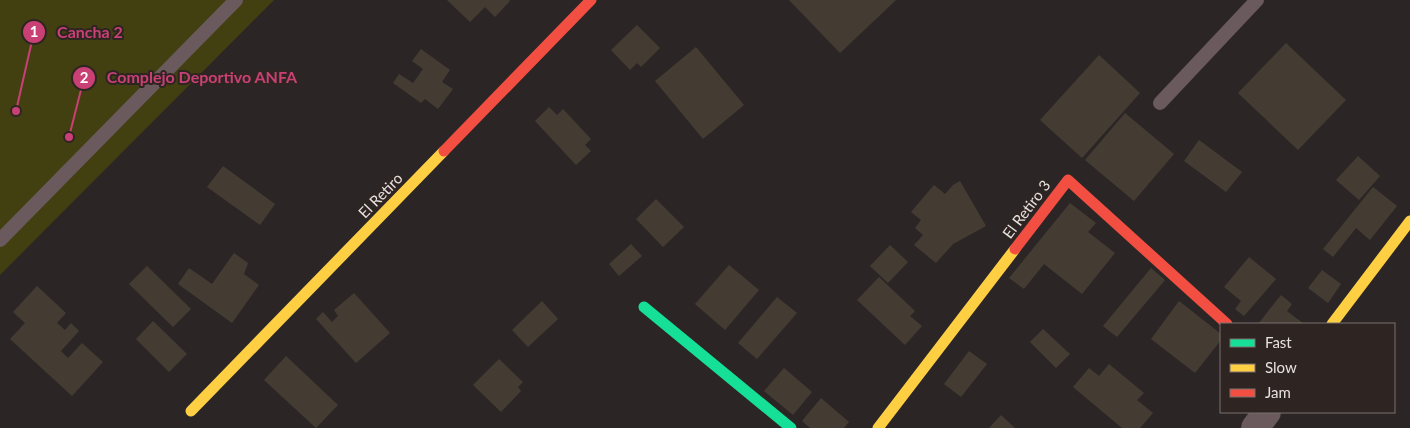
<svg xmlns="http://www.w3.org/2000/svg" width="1410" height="428" viewBox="0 0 1410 428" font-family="Lato,sans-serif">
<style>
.green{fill:#423f10}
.building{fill:#443c33}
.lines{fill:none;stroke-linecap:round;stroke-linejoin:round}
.lane{stroke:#6a5a5d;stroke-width:14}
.street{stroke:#6a5a5d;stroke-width:28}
.fast{stroke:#16e098;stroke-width:11}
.slow{stroke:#ffcf43;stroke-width:11}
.jam{stroke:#f24e42;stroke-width:11}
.labels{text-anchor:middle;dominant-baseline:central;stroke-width:4;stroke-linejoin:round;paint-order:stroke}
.street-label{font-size:15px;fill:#e7e1df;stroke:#2e2522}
.leader{fill:none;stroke:#c94075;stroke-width:2}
.callout-dot{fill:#c94075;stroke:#2e2522;stroke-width:2}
.mark-label{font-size:15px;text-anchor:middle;font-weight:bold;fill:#fff}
.callout-label{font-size:16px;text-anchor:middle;font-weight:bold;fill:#c94075;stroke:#2e2522;stroke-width:4;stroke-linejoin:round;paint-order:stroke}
</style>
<rect width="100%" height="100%" fill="#2b2625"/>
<polygon class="green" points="0,0 274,0 0,275"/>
<g class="building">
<polygon points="447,0 509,0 510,1 495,17 485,7 470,22"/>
<polygon points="789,0 896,0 840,53"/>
<polygon points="637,25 660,48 641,67 637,63 630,70 611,50"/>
<polygon points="1286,43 1346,100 1298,150 1238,93"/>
<polygon points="696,47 744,105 703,139 655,81"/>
<polygon points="421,49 450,70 442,82 453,89 438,109 425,99 421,103 393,83 399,74 413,83 423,69 412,61"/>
<polygon points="1099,55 1140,93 1082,158 1040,120"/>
<polygon points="549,107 557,115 563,109 591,139 585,145 591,151 576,165 535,121"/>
<polygon points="1125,113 1174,154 1134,201 1085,160"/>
<polygon points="1199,140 1242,172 1226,192 1184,161"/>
<polygon points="1358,156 1380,176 1359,200 1336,180"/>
<polygon points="223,166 275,204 260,225 207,187"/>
<polygon points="960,181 986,226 953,244 936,263 914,245 923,235 915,228 921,220 911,212 934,185 945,194 953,185"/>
<polygon points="1373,187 1397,206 1370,240 1356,228 1333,257 1323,249"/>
<polygon points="656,199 684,227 663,247 636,219"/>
<polygon points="1070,203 1096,223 1088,232 1115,253 1082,294 1044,264 1024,289 1009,278"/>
<polygon points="631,244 642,256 619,276 609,264"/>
<polygon points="890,245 908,262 888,283 870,266"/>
<polygon points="234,253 248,263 244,274 259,285 232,323 178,284 189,268 212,284"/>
<polygon points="1249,257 1276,279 1244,316 1235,309 1241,301 1224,287"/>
<polygon points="729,265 759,290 725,330 695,304"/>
<polygon points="147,266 191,309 173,327 129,284"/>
<polygon points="1151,268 1165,280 1117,337 1103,326"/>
<polygon points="1322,270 1341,284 1328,303 1308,288"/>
<polygon points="879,277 915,311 910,316 922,326 905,345 857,300"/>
<polygon points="37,286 66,313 57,323 65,330 71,323 79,331 61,351 68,358 82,343 103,362 72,396 10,339 25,323 13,312"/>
<polygon points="354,293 390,333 356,363 316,319 323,312 332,322 338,316 334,310"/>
<polygon points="1281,295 1292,304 1287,311 1304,324 1258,324"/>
<polygon points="777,297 797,313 757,359 738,343"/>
<polygon points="542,301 558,319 528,347 512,330"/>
<polygon points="1179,301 1221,334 1221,340 1195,373 1151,339"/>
<polygon points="153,321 187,354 169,372 136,339"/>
<polygon points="1043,329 1070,354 1056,368 1030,342"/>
<polygon points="969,351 987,364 961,397 944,384"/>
<polygon points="286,356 338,405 316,428 264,380"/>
<polygon points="499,359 523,382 518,387 521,391 501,412 473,385"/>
<polygon points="1109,364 1144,393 1137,400 1153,413 1140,428 1122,428 1073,387 1089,368 1099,376"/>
<polygon points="784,368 812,392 793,415 764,391"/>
<polygon points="821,398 849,422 844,428 810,428 802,421"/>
<polygon points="1001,415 1015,428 989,428"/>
</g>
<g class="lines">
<g class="lane">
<polyline points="1160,103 1257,0"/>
<polyline points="0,240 236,0"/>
</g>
<polyline class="street" points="1255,428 1267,412"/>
<polyline class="fast" points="644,307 791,428"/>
<g class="slow">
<polyline points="1332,324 1410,221"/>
<polyline points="191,411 444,151"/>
<polyline points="878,428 1015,249"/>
</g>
<g class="jam">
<polyline points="444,151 591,0"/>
<polyline points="1015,249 1068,180 1227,324"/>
</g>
</g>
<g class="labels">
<g class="street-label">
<text transform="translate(380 195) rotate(-46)">El Retiro</text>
<text transform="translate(1026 209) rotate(-53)">El Retiro 3</text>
</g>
</g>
<path class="leader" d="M16 111L34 32M69 137L84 78"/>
<g class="callout-dot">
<circle cx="16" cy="111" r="5"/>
<circle cx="69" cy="137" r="5"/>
<circle cx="34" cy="32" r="12"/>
<circle cx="84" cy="78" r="12"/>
</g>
<g class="mark-label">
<text x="34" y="37">1</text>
<text x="84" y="83">2</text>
</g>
<g class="callout-label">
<text x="90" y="38">Cancha 2</text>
<text x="202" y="83">Complejo Deportivo ANFA</text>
</g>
<rect x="1220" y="323" width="175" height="90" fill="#2e2522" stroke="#78706e"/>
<rect x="1230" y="339" width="25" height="8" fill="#16e098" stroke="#78706e"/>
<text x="1265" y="348" font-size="15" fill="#e7e1df">Fast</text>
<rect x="1230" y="364" width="25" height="8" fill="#ffcf43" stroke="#78706e"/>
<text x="1265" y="373" font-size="15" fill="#e7e1df">Slow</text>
<rect x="1230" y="389" width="25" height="8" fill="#f24e42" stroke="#78706e"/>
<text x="1265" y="398" font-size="15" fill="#e7e1df">Jam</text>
</svg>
